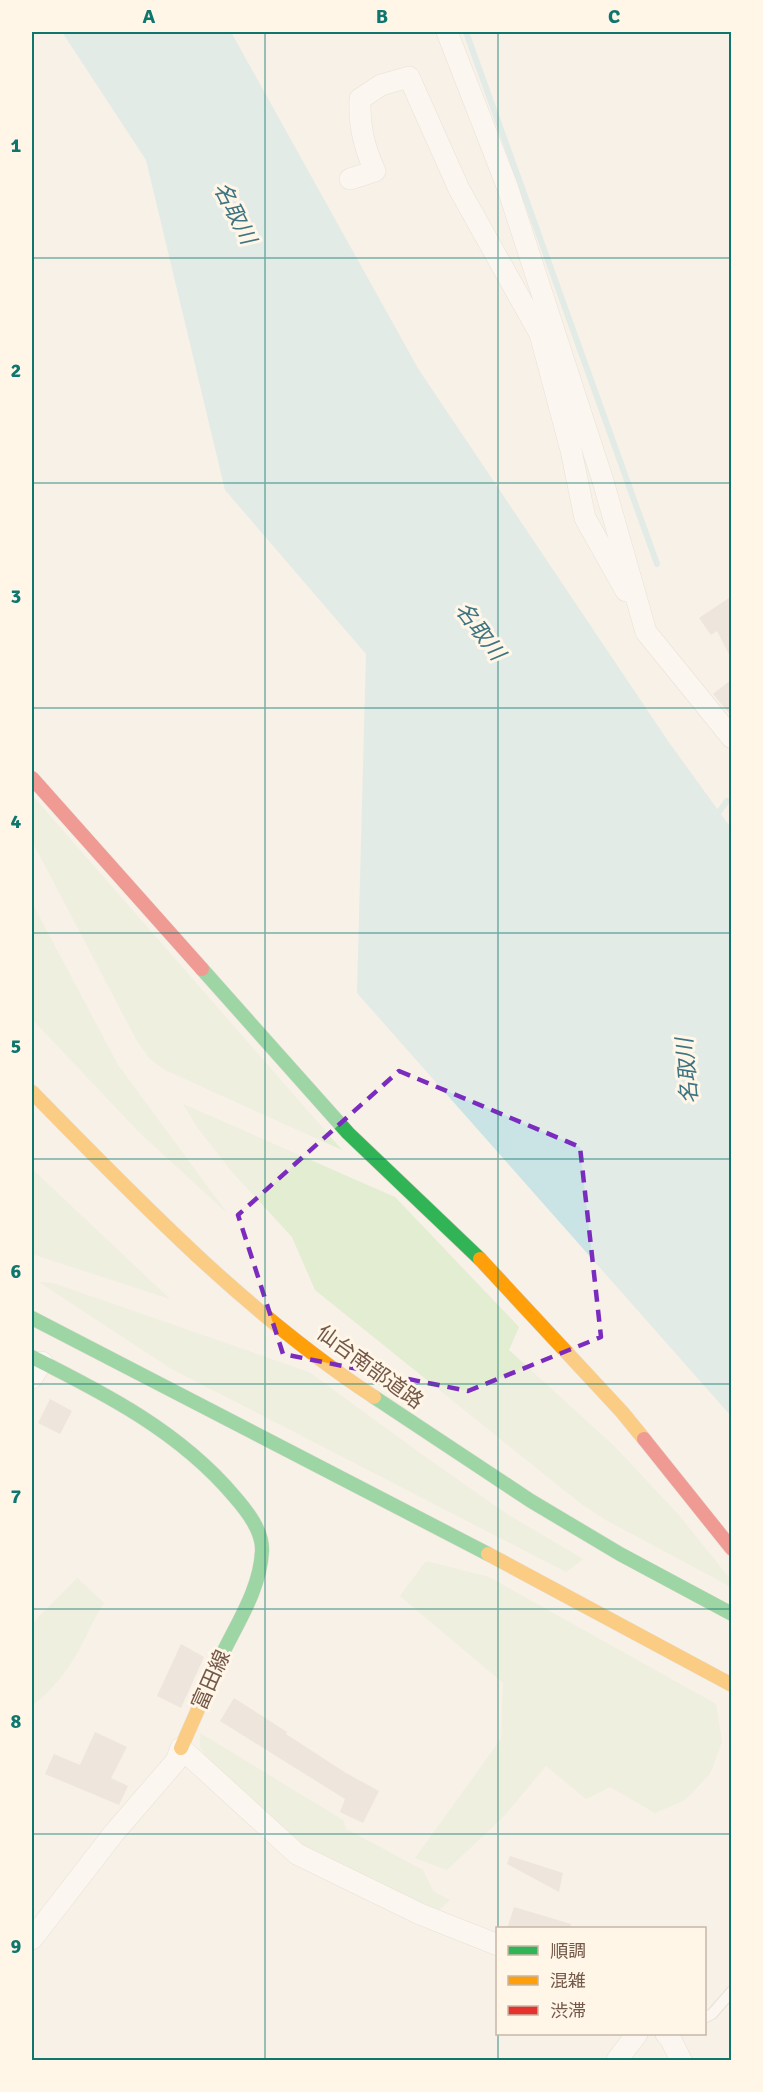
<svg xmlns="http://www.w3.org/2000/svg" width="763" height="2092" viewBox="0 0 763 2092" font-family="Signika,'Noto Sans JP',sans-serif">
<style>
.green{fill:#e2edd2}
.water{fill:#cae4e6}
.lines{fill:none;stroke-linecap:round;stroke-linejoin:round}
.stream{stroke:#cae4e6;stroke-width:6}
.building{fill:#e3d9cf}
.lane-casing{stroke:#d8cec5;stroke-width:12}
.street-casing{stroke:#d8cec5;stroke-width:22}
.fast-casing{stroke:#d7cdc4;stroke-width:15}
.slow-casing{stroke:#d7cdc4;stroke-width:15}
.jam-casing{stroke:#d7cdc4;stroke-width:15}
.lane{stroke:#fefdfb;stroke-width:10}
.street{stroke:#fefdfb;stroke-width:21}
.fast{stroke:#30b455;stroke-width:14}
.slow{stroke:#ff9f0a;stroke-width:14}
.jam{stroke:#e5322d;stroke-width:14}
.marked{fill:none;stroke:#7b2cbf;stroke-width:4.5;stroke-dasharray:12 8;stroke-linejoin:round}
.grid{fill:none;stroke:#0f766e;stroke-width:1.5;stroke-opacity:0.55}
.labels{text-anchor:middle;dominant-baseline:central;stroke-width:6;stroke-linejoin:round;paint-order:stroke}
.street-label{font-size:21px;fill:#745848;stroke:#fff6e8}
.water-label{font-size:22px;font-style:italic;fill:#3e7582;stroke:#fff6e8}
.neatline{fill:none;stroke:#0f766e;stroke-width:2}
.grid-label{font-size:20px;text-anchor:middle;font-weight:bold;fill:#0f766e}
</style>
<rect width="100%" height="100%" fill="#f7f1e7"/>
<g class="green">
<polygon points="32,795 342,1150 165,1070 150,1059 137,1041 32,841"/>
<polygon points="32,903 118,1065 227,1213 139,1132 32,1019"/>
<polygon points="183,1104 395,1197 519,1327 509,1350 614,1446 678,1514 731,1580 731,1587 606,1520 580,1503 315,1290 292,1237 232,1172 197,1127"/>
<polygon points="32,1169 170,1299 32,1254"/>
<polygon points="39,1282 53,1283 309,1372 424,1456 507,1514 583,1559 566,1572 170,1368"/>
<polygon points="426,1561 489,1577 716,1704 722,1742 710,1774 685,1800 655,1813 610,1787 586,1799 546,1766 504,1816 447,1870 415,1858 501,1739 503,1683 400,1596"/>
<path d="M 77,1578 L 104,1603 C 90,1624 82,1649 67,1669 C 57,1683 45,1695 32,1706 L 32,1624 Z"/>
<polygon points="200,1733 343,1820 346,1829 423,1870 433,1891 450,1900 437,1912 297,1845 209,1763 200,1747"/>
</g>
<polygon class="water" points="62,32 231,32 419,370 668,741 731,828 731,1416 357,993 366,654 225,490 146,160"/>
<g class="lines">
<g class="stream">
<polyline points="466,32 657,564"/>
<polyline points="716,816 727,801"/>
</g>
</g>
<g class="building">
<polygon points="732,596 732,660 717,631 711,635 699,618"/>
<polygon points="732,679 732,717 713,694"/>
<polygon points="50,1399 72,1411 60,1434 38,1423"/>
<polygon points="181,1644 204,1657 181,1708 157,1696"/>
<polygon points="234,1698 287,1732 286,1734 346,1773 379,1791 363,1823 340,1812 345,1799 220,1721"/>
<polygon points="95,1732 127,1747 111,1778 128,1786 119,1805 45,1774 54,1754 80,1765"/>
<polygon points="510,1856 563,1873 559,1892 507,1864"/>
<polygon points="514,1907 571,1924 570,1929 507,1929"/>
</g>
<g class="lines">
<defs>
<polyline id="lane" points="704,2018 712,2014 732,1991"/>
<g id="street">
<polyline points="447,32 507,186 603,481 646,632 732,738"/>
<path d="M 350,179 L 375,171 C 364,147 359,126 360,99 L 381,85 L 409,77 L 459,189 L 540,334 L 571,450 L 585,518 L 626,591"/>
<polyline points="32,1378 42,1362"/>
<polyline points="32,1939 114,1833 176,1761 181,1748 297,1854 420,1914 498,1945"/>
<polyline points="666,2034 670,2038 681,2060"/>
<polyline points="617,2060 637,2034"/>
</g>
<g id="fast">
<polyline points="202,969 348,1133 480,1259"/>
<polyline points="32,1318 488,1554"/>
<path d="M 32,1357 C 106,1394 180,1432 234,1496 C 247,1511 263,1531 262,1551 C 260,1590 237,1623 221,1657"/>
<polyline points="374,1397 531,1501 620,1554 732,1614"/>
</g>
<g id="slow">
<path d="M 32,1092 C 139,1201 246,1313 374,1397"/>
<polyline points="480,1259 622,1412 644,1439"/>
<polyline points="488,1554 732,1685"/>
<polyline points="181,1748 221,1657"/>
</g>
<g id="jam">
<polyline points="32,778 202,969"/>
<polyline points="644,1439 732,1549"/>
</g>
</defs>
<use href="#lane" class="lane-casing"/>
<use href="#street" class="street-casing"/>
<use href="#fast" class="fast-casing"/>
<use href="#slow" class="slow-casing"/>
<use href="#jam" class="jam-casing"/>
<use href="#lane" class="lane"/>
<use href="#street" class="street"/>
<use href="#fast" class="fast"/>
<use href="#slow" class="slow"/>
<use href="#jam" class="jam"/>
</g>
<path d="M0 0H763V2092H0ZM 399,1071 L 580,1147 L 601,1337 L 468,1391 L 283,1354 L 238,1215 Z" fill="#f7f1e7" fill-opacity=".55" fill-rule="evenodd"/>
<path class="marked" d="M 399,1071 L 580,1147 L 601,1337 L 468,1391 L 283,1354 L 238,1215 Z"/>
<path class="grid" d="M 265,32 L 265,2060M 498,32 L 498,1928M 32,258 L 732,258M 32,483 L 732,483M 32,708 L 732,708M 32,933 L 732,933M 32,1159 L 732,1159M 32,1384 L 732,1384M 32,1609 L 732,1609M 32,1834 L 732,1834M 498,2034 L 498,2060"/>
<g class="labels">
<g class="street-label">
<text transform="translate(370 1367) rotate(36)">仙台南部道路</text>
<text transform="translate(211 1680) rotate(-66)">富田線</text>
</g>
<g class="water-label">
<text transform="translate(235 213) rotate(63)">名取川</text>
<text transform="translate(480 631) rotate(53)">名取川</text>
<text transform="translate(687 1071) rotate(-95)">名取川</text>
</g>
</g>
<rect width="763" height="2092" fill="none" stroke="#fff6e8" stroke-width="66"/>
<rect x="496" y="1927" width="210" height="108" fill="#fff6e8" stroke="#c7b7a8" stroke-width="1.5"/>
<rect x="508" y="1946" width="30" height="9" fill="#30b455" stroke="#c7b7a8" stroke-width="1.5"/>
<text x="550" y="1957" font-size="18" fill="#745848">順調</text>
<rect x="508" y="1976" width="30" height="9" fill="#ff9f0a" stroke="#c7b7a8" stroke-width="1.5"/>
<text x="550" y="1987" font-size="18" fill="#745848">混雑</text>
<rect x="508" y="2006" width="30" height="9" fill="#e5322d" stroke="#c7b7a8" stroke-width="1.5"/>
<text x="550" y="2017" font-size="18" fill="#745848">渋滞</text>
<rect x="33" y="33" width="697" height="2026" class="neatline"/>
<g class="grid-label">
<text x="149" y="23">A</text>
<text x="382" y="23">B</text>
<text x="614" y="23">C</text>
<text x="16" y="152">1</text>
<text x="16" y="377">2</text>
<text x="16" y="603">3</text>
<text x="16" y="828">4</text>
<text x="16" y="1053">5</text>
<text x="16" y="1278">6</text>
<text x="16" y="1503">7</text>
<text x="16" y="1728">8</text>
<text x="16" y="1953">9</text>
</g>
</svg>
